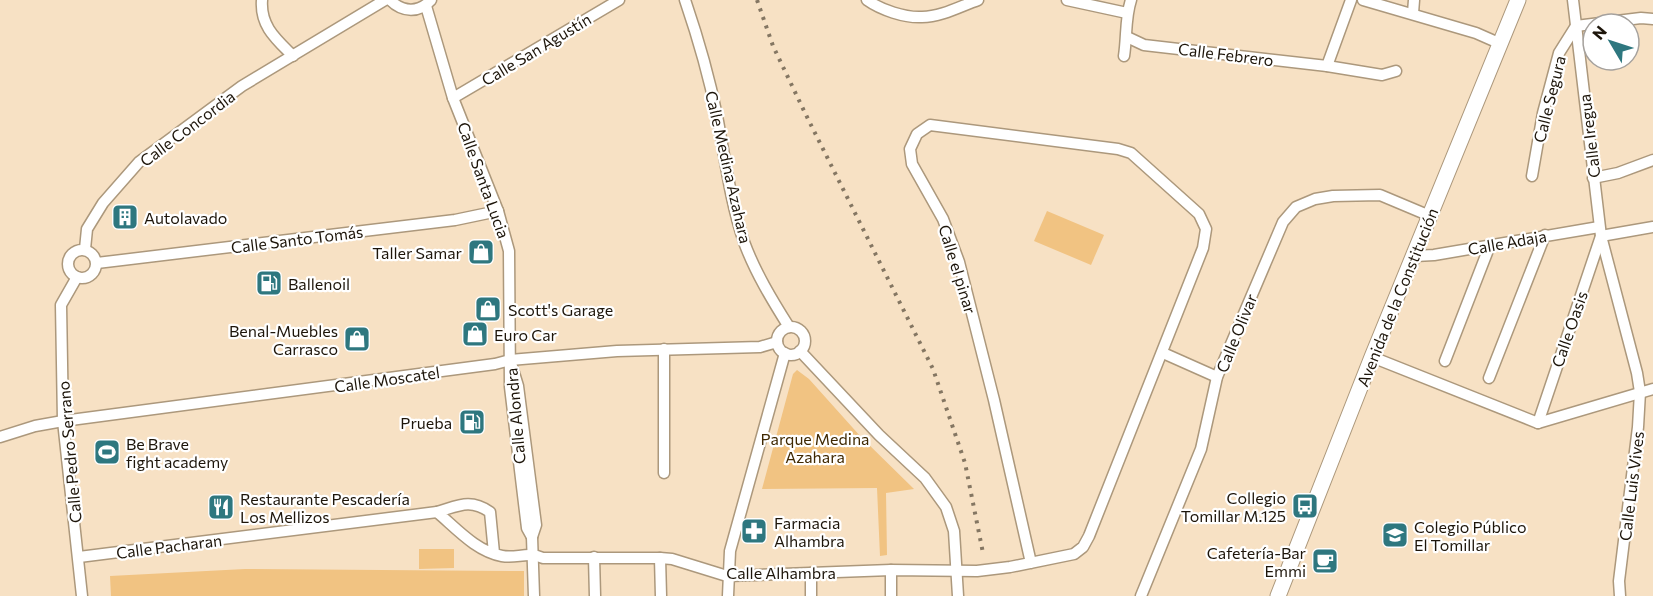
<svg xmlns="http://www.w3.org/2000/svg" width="1653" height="596" viewBox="0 0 1653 596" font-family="Commissioner,sans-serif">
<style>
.green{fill:#f1c382}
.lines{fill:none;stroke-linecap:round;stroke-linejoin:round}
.street-casing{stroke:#ac987c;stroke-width:13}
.secondary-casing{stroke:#ac987c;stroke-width:17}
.street{stroke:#fff;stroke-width:10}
.secondary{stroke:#fff;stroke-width:15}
.rail{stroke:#847662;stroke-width:4;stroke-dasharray:3 6;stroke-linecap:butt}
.labels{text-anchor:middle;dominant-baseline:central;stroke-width:4.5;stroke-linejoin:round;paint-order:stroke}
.street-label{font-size:16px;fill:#1d150a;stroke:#fff}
.poi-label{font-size:16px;fill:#1d150a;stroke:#fff;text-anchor:start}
.park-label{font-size:16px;fill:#3f2801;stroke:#fff}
</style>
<rect width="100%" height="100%" fill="#f7e1c4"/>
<g class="green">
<polygon points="1047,211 1104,235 1091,265 1034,241"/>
<polygon points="797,370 809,379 861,437 914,489 886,493 887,555 880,556 877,488 762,489 793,374"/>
<polygon points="419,549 454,549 454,568 419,569"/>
<polygon points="245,569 524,571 524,596 111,596 110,576"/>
</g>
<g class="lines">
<defs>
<g id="street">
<path d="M 262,0 C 260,26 276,39 293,56"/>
<path d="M 390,0 C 403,13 419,13 431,0"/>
<path d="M 685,0 C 698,38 709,76 717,116 C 725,157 730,201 744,242 C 755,272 772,300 789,327"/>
<path d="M 867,0 C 881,10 905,18 922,17 C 941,17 961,6 978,0"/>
<polyline points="1067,0 1127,13"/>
<polyline points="1363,0 1476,33 1501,44"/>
<polyline points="1573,0 1601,236 1637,373 1640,392 1638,427 1619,581 1620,596"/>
<polyline points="426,6 453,98 498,211 509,251 510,387 527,528 532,537 536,525 518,386 510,360"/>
<polyline points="1413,13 1414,0"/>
<polyline points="1127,37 1144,45 1327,66 1382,75 1396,71"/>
<path d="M 1124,56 C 1127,37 1125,18 1131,0"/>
<polyline points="1327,66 1351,0"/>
<polyline points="453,98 619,0"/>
<polyline points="1532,176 1543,113 1559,53 1576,26 1641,18 1653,19"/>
<polyline points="1593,178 1618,173 1653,160"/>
<polyline points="1601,236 1653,227"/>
<polyline points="85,249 87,229 103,203 139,162 242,86 385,0"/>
<circle cx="82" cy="264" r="14"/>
<polyline points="1415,256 1434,255 1599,227"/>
<polyline points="97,263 455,220 498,211"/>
<polyline points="77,277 61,305 63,421 82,596"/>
<circle cx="791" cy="341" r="14"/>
<polyline points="664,349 664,473"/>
<polyline points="800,351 879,435 925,478 946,507 954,531 958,596"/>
<polyline points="1163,353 1217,377"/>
<polyline points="1372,357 1538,423 1653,389"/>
<polyline points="1445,361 1490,245"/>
<polyline points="1489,378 1545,235"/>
<polyline points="1538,423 1601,236"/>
<polyline points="0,437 35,426 63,421 495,364 510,360 617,351 760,347 777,342"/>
<polyline points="532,537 534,596"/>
<path d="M 494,553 L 490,512 C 470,498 458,506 437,512 C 457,529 476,551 502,556 C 517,559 527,551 543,558 L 660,558 L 672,559 L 727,576 L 891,570 L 977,571 L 1010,567 L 1074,554 L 1083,547 L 1089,536 L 1203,248 L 1206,229 L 1199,214 L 1131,153 L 1118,149 L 930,125 L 917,134 L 910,149 L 912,164 L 943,219 L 959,262 L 994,400 L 1031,563"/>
<polyline points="79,557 437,512"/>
<polyline points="594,557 595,596"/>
<polyline points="660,558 661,596"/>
<polyline points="891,570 891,596"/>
<polyline points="728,596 730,551 785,353"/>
<polyline points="811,596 811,573"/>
<polyline points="1141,596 1201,449 1217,377 1283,222 1296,207 1315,199 1333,196 1380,195 1430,216"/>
</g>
<polyline id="secondary" points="1278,596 1372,357 1518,0"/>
</defs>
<use href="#street" class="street-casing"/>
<use href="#secondary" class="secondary-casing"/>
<use href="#street" class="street"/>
<use href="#secondary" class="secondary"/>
<polyline class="rail" points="757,0 773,46 806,115 933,369 965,463 983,553"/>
</g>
<defs>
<symbol id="building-square" viewBox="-11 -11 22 22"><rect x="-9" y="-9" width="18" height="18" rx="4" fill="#2e777f" stroke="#fff"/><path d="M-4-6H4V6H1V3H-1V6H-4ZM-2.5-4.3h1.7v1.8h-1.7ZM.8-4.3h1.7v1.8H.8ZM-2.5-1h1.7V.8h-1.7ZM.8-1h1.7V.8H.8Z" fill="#fff"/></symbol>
<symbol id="shop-square" viewBox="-11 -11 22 22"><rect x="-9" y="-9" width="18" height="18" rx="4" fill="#2e777f" stroke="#fff"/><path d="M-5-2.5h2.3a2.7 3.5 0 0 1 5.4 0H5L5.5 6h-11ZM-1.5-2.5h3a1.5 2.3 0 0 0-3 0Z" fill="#fff"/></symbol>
<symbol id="fuel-square" viewBox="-11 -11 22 22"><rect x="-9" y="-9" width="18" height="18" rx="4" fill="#2e777f" stroke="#fff"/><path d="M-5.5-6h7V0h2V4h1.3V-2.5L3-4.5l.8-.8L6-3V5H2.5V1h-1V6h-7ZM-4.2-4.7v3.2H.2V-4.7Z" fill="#fff"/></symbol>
<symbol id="stadium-square" viewBox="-11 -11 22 22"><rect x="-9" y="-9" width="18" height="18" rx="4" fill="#2e777f" stroke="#fff"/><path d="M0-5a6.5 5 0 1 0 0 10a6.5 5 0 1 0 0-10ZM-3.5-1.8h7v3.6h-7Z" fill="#fff"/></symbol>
<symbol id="bus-square" viewBox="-11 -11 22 22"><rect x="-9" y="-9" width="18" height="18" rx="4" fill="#2e777f" stroke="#fff"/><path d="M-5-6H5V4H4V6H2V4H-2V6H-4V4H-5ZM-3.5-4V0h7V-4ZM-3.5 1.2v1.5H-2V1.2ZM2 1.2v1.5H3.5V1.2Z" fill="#fff"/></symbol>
<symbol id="restaurant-square" viewBox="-11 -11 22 22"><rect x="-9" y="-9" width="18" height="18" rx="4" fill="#2e777f" stroke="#fff"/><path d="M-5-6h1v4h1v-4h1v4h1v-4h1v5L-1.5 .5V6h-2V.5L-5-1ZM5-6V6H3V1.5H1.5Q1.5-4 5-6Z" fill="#fff"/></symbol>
<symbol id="pharmacy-square" viewBox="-11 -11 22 22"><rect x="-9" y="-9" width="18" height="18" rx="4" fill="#2e777f" stroke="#fff"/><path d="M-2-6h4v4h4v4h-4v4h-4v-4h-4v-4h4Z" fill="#fff"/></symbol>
<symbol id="school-square" viewBox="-11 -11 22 22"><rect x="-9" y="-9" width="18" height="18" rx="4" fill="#2e777f" stroke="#fff"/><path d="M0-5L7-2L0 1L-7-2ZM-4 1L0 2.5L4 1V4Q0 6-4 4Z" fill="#fff"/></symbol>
<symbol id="cafe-square" viewBox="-11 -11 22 22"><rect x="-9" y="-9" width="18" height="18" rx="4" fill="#2e777f" stroke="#fff"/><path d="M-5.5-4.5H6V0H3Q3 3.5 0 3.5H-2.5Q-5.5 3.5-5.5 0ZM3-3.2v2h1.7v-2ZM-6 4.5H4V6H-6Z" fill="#fff"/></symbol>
</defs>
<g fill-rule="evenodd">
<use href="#building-square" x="110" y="202" width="30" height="30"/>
<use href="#shop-square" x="466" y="237" width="30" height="30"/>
<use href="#fuel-square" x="254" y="268" width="30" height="30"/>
<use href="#shop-square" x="473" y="294" width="30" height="30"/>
<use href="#shop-square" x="460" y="319" width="30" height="30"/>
<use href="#shop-square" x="342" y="324" width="30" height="30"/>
<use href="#fuel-square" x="457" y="407" width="30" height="30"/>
<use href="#stadium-square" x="92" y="437" width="30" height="30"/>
<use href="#bus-square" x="1290" y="491" width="30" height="30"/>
<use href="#restaurant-square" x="206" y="492" width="30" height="30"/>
<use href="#pharmacy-square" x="739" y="516" width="30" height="30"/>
<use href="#school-square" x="1380" y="520" width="30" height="30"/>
<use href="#cafe-square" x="1310" y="546" width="30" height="30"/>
</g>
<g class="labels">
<g class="street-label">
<text transform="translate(536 49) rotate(-31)">Calle San Agustín</text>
<text transform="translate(1226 54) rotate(7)">Calle Febrero</text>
<text transform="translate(1549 99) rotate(-76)">Calle Segura</text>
<text transform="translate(187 128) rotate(-37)">Calle Concordia</text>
<text transform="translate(1589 136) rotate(-97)">Calle Iregua</text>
<text transform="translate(729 167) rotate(77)">Calle Medina Azahara</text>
<text transform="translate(484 180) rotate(70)">Calle Santa Lucia</text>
<text transform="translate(297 239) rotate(-7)">Calle Santo Tomás</text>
<text transform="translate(1507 242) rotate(-10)">Calle Adaja</text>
<text transform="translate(958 269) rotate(73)">Calle el pinar</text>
<text transform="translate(1397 297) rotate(-68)">Avenida de la Constitución</text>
<text transform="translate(1569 329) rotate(-71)">Calle Oasis</text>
<text transform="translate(1236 333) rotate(-68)">Calle Olivar</text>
<text transform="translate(387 379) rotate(-8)">Calle Moscatel</text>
<text transform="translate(515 416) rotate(-95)">Calle Alondra</text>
<text transform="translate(69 452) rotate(-95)">Calle Pedro Serrano</text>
<text transform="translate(1631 486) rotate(-83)">Calle Luis Vives</text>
<text transform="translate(169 546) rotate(-7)">Calle Pacharan</text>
<text x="781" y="572">Calle Alhambra</text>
</g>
<g class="poi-label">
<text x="144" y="217">Autolavado</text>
<text x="462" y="252" text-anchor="end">Taller Samar</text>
<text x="288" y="283">Ballenoil</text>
<text x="508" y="309">Scott's Garage</text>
<text x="338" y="330" text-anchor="end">Benal-Muebles<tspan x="338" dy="18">Carrasco</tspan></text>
<text x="494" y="334">Euro Car</text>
<text x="452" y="422" text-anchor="end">Prueba</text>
<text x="126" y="443">Be Brave<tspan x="126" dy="18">fight academy</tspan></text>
<text x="1286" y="497" text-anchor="end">Collegio<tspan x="1286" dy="18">Tomillar M.125</tspan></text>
<text x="240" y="498">Restaurante Pescadería<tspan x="240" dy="18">Los Mellizos</tspan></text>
<text x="774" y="522">Farmacia<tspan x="774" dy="18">Alhambra</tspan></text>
<text x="1414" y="526">Colegio Público<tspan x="1414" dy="18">El Tomillar</tspan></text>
<text x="1306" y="552" text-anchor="end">Cafetería-Bar<tspan x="1306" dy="18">Emmi</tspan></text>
</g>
<g class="park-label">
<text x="815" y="438">Parque Medina<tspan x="815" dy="18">Azahara</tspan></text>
</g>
</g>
<g transform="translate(1611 42) rotate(309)"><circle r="28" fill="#ffffff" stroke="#a5a19d" stroke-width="1.5"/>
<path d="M0-4.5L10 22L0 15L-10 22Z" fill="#2e777f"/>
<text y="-9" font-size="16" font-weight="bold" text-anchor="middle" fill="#1d150a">N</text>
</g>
</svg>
